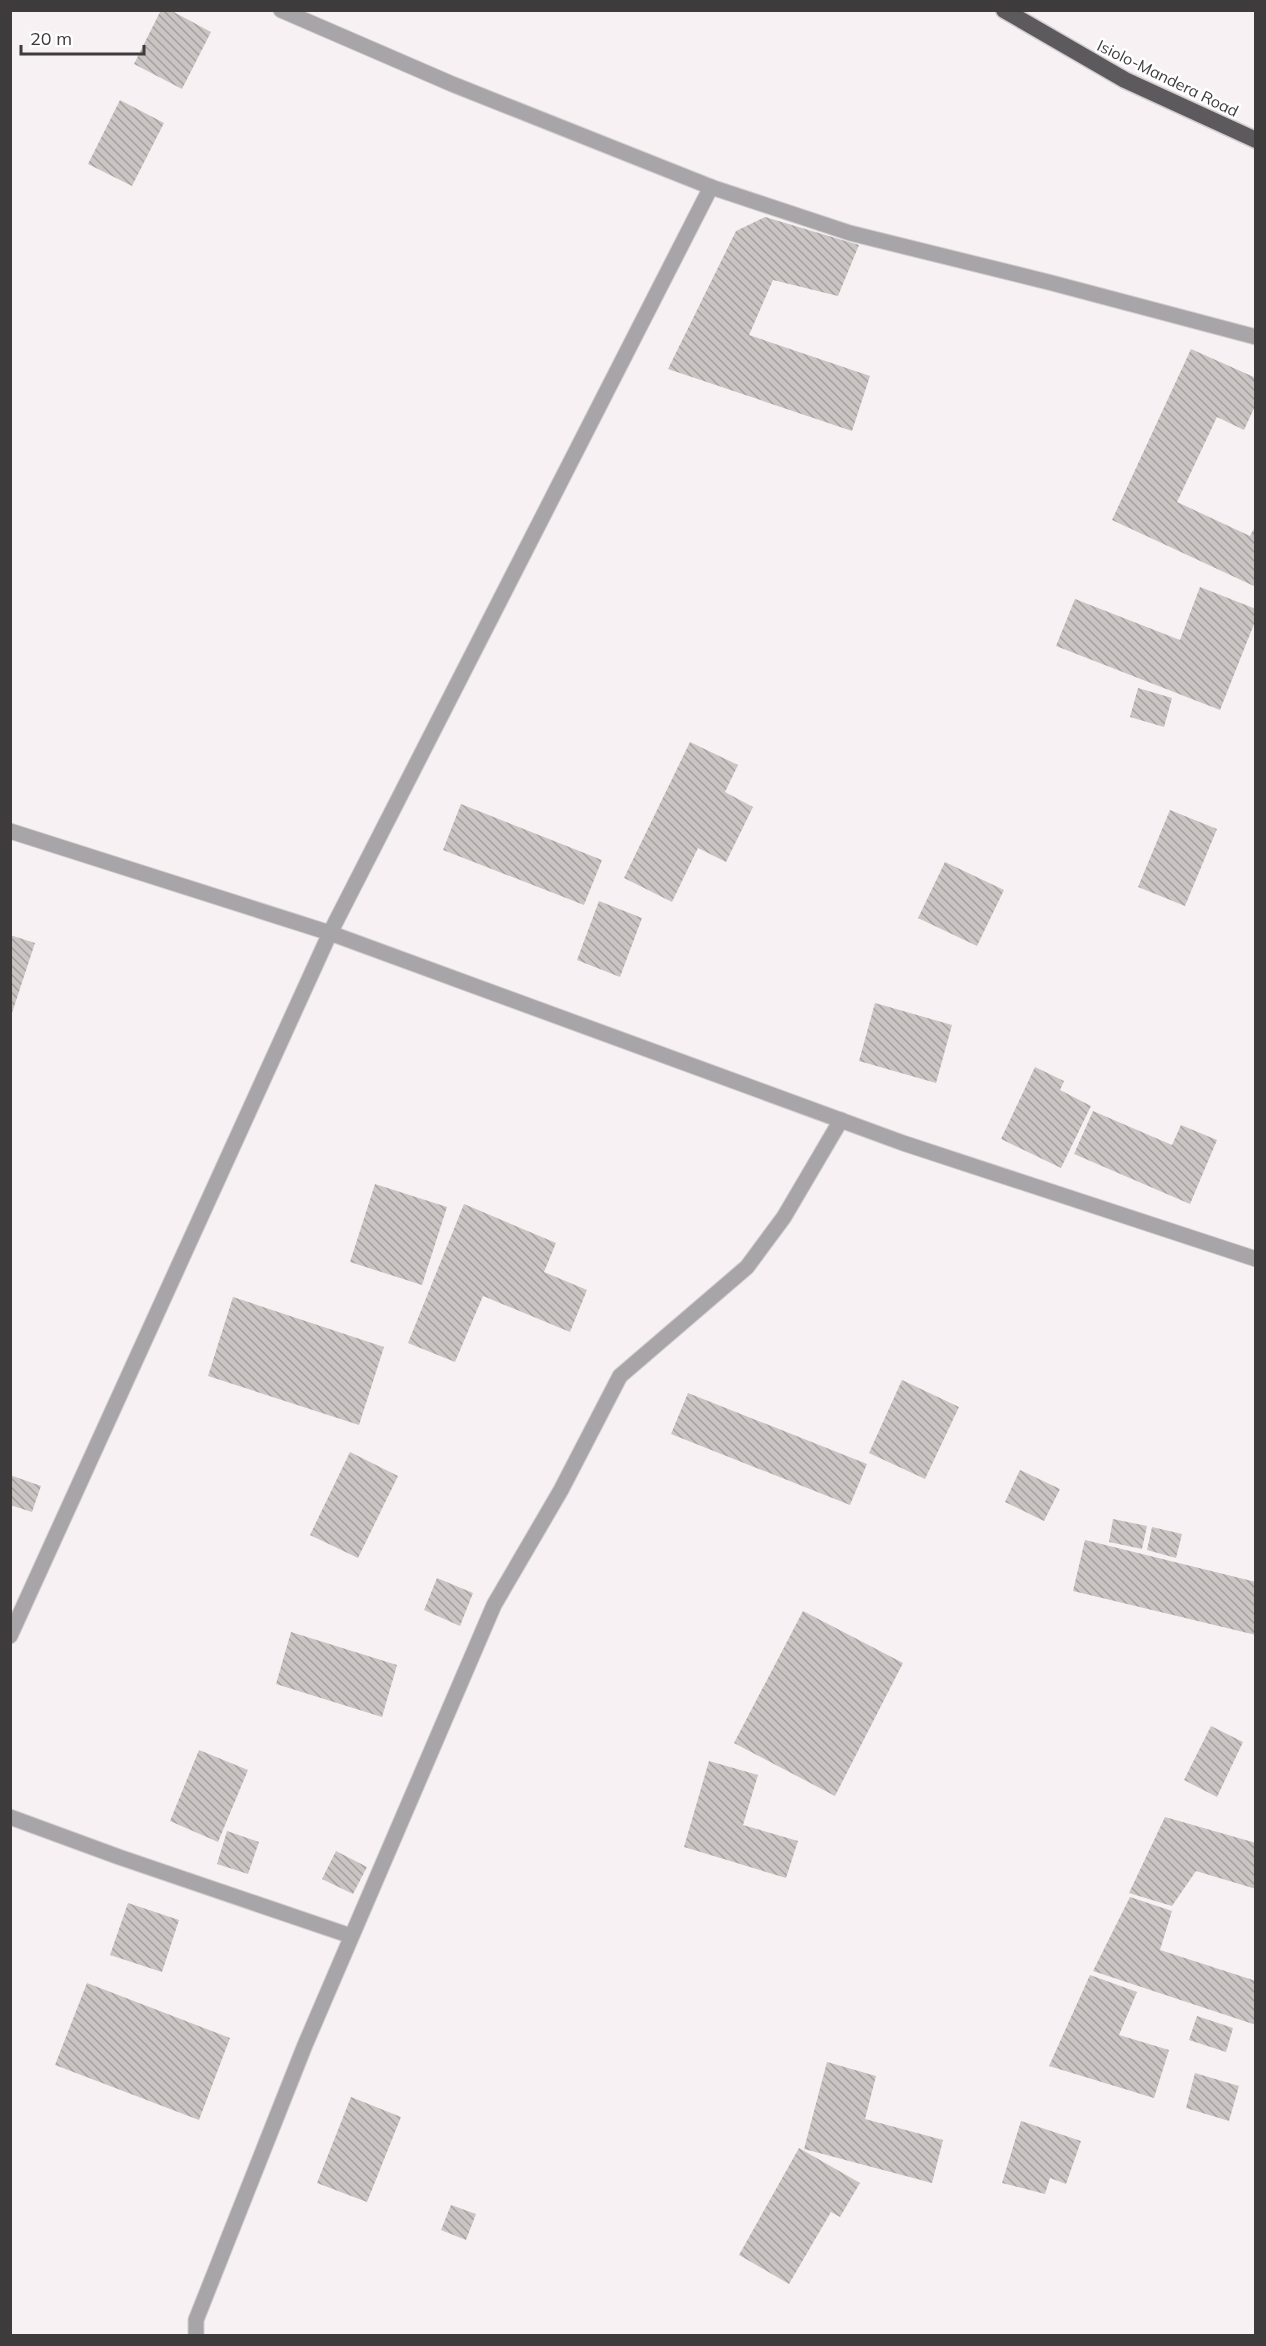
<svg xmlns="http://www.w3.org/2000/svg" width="1266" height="2346" viewBox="0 0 1266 2346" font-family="Mulish,sans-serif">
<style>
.building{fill:url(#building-back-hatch)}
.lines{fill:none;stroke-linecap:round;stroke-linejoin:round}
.minor-casing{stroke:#d2cdcf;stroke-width:17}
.trunk-casing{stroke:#d2cdcf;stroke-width:19}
.minor{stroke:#a7a5a7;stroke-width:15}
.trunk{stroke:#5d5a5e;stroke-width:16}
.labels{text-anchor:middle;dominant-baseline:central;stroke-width:5;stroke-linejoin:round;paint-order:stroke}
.street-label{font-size:16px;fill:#3e3b3c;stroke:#fff}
</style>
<defs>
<pattern id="building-back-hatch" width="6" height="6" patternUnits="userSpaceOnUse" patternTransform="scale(1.5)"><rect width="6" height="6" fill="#cac4c3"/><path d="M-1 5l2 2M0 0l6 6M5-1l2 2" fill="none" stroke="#a5a0a0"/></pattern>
</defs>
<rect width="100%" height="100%" fill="#f7f1f4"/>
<g class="building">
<polygon points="161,10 170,10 211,32 182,89 134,64"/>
<polygon points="120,100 164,123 132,186 88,164"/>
<polygon points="765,217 859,245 838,296 773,280 749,335 870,376 852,431 668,369 736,231"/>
<polygon points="1191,349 1256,378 1256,404 1244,430 1217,417 1177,502 1250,536 1256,525 1256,587 1112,520"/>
<polygon points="1200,587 1256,609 1256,619 1220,710 1056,646 1075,599 1180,640"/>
<polygon points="1138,688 1172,698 1164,727 1130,717"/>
<polygon points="690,742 738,765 725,792 753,807 726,862 698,848 672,902 624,878"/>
<polygon points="461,804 602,860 584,905 443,850"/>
<polygon points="1170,810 1217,829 1185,906 1138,887"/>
<polygon points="945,862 1004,890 977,946 918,918"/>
<polygon points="599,901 642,918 620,977 577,960"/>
<polygon points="10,935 35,943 11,1016 10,1016"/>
<polygon points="875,1003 952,1025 936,1083 859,1061"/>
<polygon points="1035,1067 1064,1081 1060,1090 1091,1106 1061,1168 1001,1139"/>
<polygon points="1093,1111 1172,1145 1181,1125 1217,1140 1190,1204 1074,1154"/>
<polygon points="375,1184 447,1207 422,1285 350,1262"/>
<polygon points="464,1204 556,1243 544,1272 587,1290 570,1332 483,1296 455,1362 408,1343"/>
<polygon points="233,1297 384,1347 359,1425 208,1376"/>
<polygon points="902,1380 959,1407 925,1479 869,1453"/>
<polygon points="688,1393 867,1464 850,1505 671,1434"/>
<polygon points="350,1452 398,1476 358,1558 310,1535"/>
<polygon points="1020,1470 1060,1489 1044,1521 1005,1502"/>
<polygon points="10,1475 41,1486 32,1512 10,1505"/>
<polygon points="1113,1519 1147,1526 1142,1549 1109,1542"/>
<polygon points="1152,1527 1182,1534 1176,1558 1147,1550"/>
<polygon points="1085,1540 1256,1582 1256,1635 1073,1591"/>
<polygon points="437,1578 473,1593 460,1626 424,1610"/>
<polygon points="803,1611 903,1663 835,1796 734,1743"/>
<polygon points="291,1632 397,1665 382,1717 276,1684"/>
<polygon points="1211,1726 1243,1742 1217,1797 1184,1780"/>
<polygon points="199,1750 248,1770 218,1842 170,1821"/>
<polygon points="709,1761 758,1775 743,1825 798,1841 786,1878 684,1847"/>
<polygon points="1165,1817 1256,1843 1256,1889 1196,1871 1172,1906 1129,1893"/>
<polygon points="227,1831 259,1842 248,1874 217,1864"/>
<polygon points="336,1851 367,1867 353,1894 322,1879"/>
<polygon points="1130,1897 1172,1911 1160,1950 1256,1981 1256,2025 1093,1971"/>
<polygon points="128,1903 179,1920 162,1972 110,1955"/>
<polygon points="1090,1975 1137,1992 1119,2035 1169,2050 1154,2098 1049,2066"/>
<polygon points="87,1983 230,2038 199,2120 55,2065"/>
<polygon points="1197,2016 1233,2028 1226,2052 1189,2040"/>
<polygon points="827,2062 876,2076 865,2119 943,2140 932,2183 804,2149"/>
<polygon points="1195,2073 1239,2086 1229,2121 1186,2108"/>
<polygon points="351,2097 401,2117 367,2202 317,2183"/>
<polygon points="1021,2121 1081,2141 1066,2184 1050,2178 1045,2194 1002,2183"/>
<polygon points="799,2148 860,2183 840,2217 831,2212 789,2284 739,2255"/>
<polygon points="451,2205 476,2214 466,2240 441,2230"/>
</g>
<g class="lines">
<defs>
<g id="minor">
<polyline points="281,10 452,84 711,187 850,233 1052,283 1256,337"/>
<polyline points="10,831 330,933 711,187"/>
<polyline points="10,1636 330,933 903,1143 1256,1259"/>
<polyline points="10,1817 119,1857 351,1936"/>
<polyline points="196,2336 196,2320 305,2045 494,1605 561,1490 620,1376 747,1267 784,1217 841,1120"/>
</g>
<polyline id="trunk" points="1004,10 1125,80 1256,140"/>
</defs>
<use href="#minor" class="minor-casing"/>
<use href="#trunk" class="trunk-casing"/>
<use href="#minor" class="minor"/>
<use href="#trunk" class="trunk"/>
</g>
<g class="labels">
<g class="street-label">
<text transform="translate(1168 78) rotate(26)">Isiolo-Mandera Road</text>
</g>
</g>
<rect width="1266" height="2346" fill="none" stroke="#3e3b3c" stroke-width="24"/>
<path d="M21 45v9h123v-9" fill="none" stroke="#3e3b3c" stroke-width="3"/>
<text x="30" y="45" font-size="18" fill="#3e3b3c" stroke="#ffffff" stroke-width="4.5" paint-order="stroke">20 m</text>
</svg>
